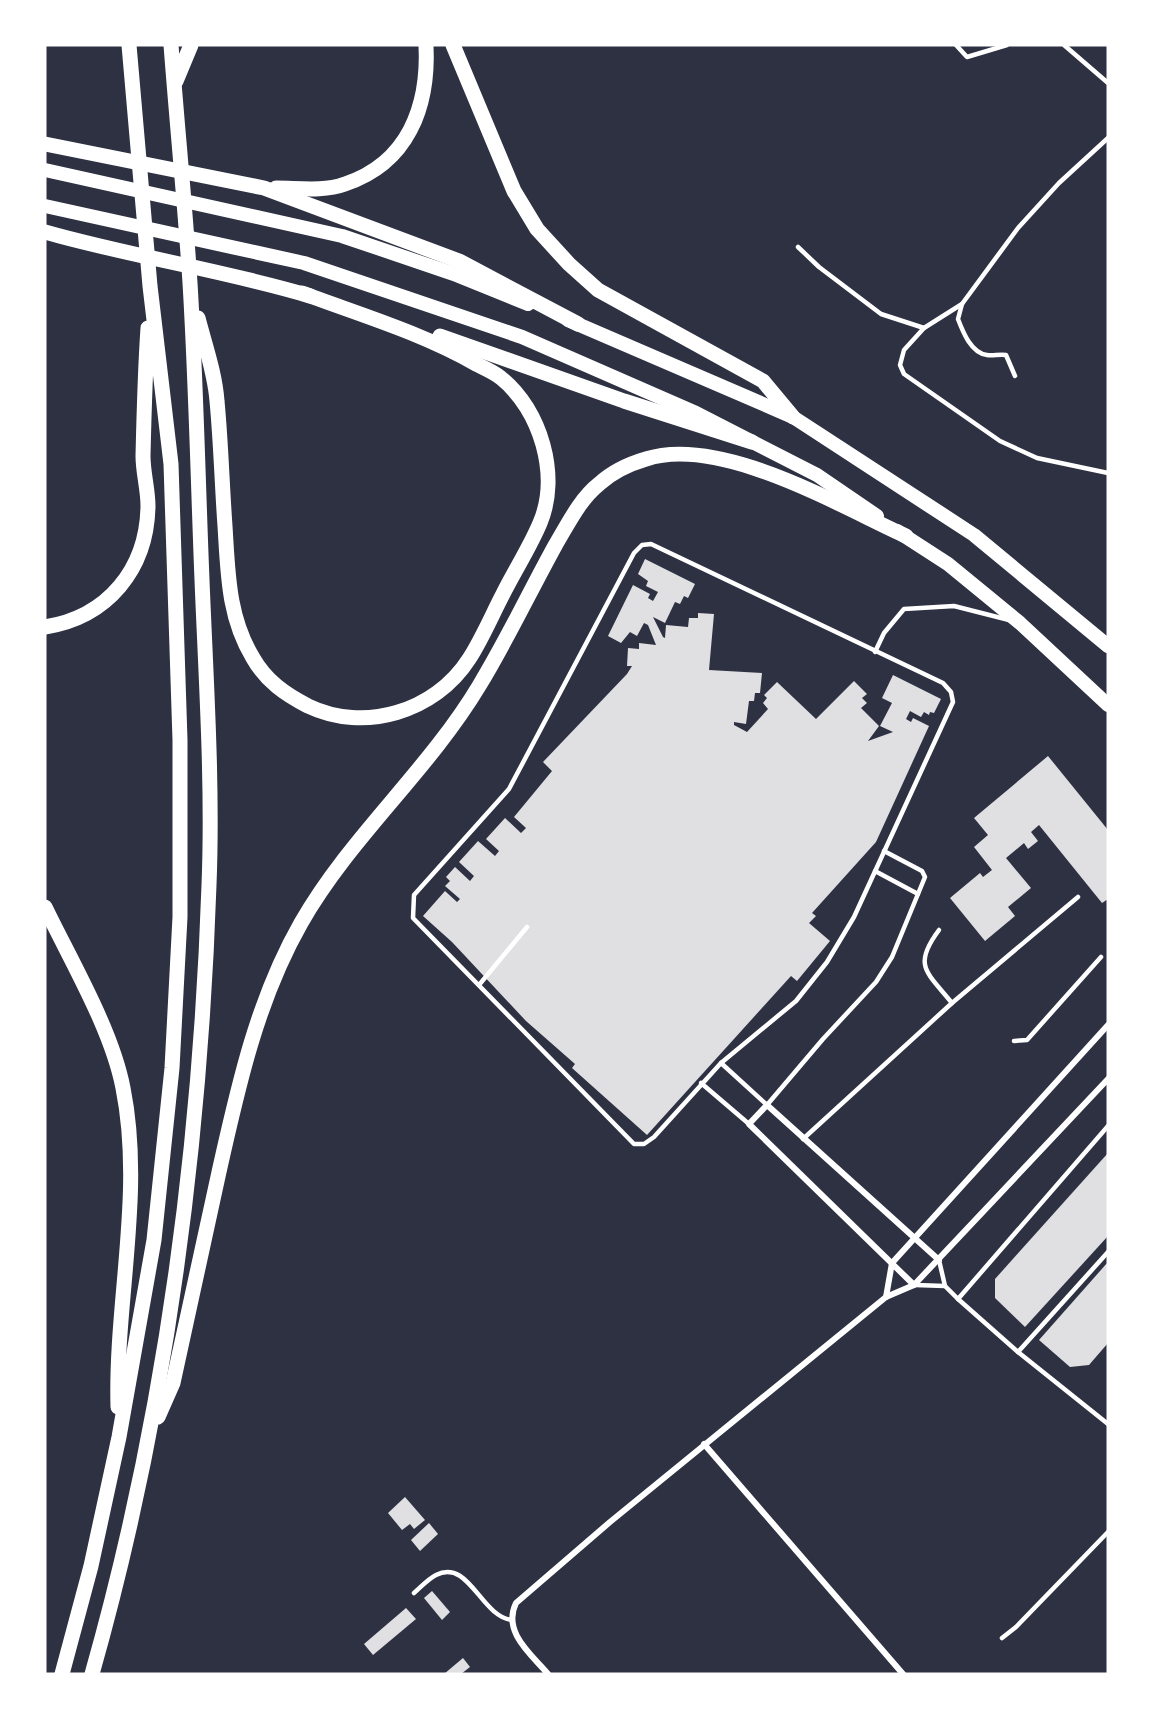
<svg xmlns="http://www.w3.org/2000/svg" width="1153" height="1719" viewBox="0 0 1153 1719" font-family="Overpass,sans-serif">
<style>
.building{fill:#e0e0e3}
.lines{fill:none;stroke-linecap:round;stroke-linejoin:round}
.service{stroke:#fff;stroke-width:4.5}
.minor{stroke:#fff;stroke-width:6}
.primary{stroke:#fff;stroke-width:14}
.motorway{stroke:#fff;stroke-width:15}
</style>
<rect width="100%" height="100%" fill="#2d3142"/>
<g class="building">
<polygon points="645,559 695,584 688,598 684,596 680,604 675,602 665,623 653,617 663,637 665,638 666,625 688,627 689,618 698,618 698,613 714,614 709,670 762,673 760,693 755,693 754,701 749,701 746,724 734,722 734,725 747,732 768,709 763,703 767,698 764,695 777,682 816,719 854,681 867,694 862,698 867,703 861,708 879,726 868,741 893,732 880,726 892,703 882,698 893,675 941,699 934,713 930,712 929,715 924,712 921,717 910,711 906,719 911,722 913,718 929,726 876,842 812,913 816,916 809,923 830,941 797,981 791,976 647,1135 572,1068 575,1064 526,1021 452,942 423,916 445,891 457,902 460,899 445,886 450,881 446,877 455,867 470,881 474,876 459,862 478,841 495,856 499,851 486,839 505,818 521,833 526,828 514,817 552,771 543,762 627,674 632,666 627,666 628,648 639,649 639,643 656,645 648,625 644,623 637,636 630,632 621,643 608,636 633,585 650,594 648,598 653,601 658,592 646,586 648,581 638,574"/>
<polygon points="1048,756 1108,830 1108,899 1102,903 1039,825 1031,832 1038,841 1028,849 1024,843 1006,858 1031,888 1008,907 1015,916 985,941 950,898 980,873 983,877 992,870 974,847 988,835 974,818"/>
<polygon points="1108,1153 1108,1236 1025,1327 995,1298 995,1279"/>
<polygon points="1108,1262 1108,1343 1089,1365 1070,1367 1039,1340"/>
<polygon points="405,1497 425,1520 414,1529 410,1524 402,1530 388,1513"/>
<polygon points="429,1523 438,1534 420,1551 411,1540"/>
<polygon points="432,1591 450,1612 442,1620 424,1598"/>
<polygon points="406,1608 416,1619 373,1655 364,1644"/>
<polygon points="463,1658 470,1667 461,1674 444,1674"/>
</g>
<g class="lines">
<g class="service">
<polyline points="956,45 967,57 1007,45"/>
<polyline points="1064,45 1108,83"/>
<polyline points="1108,138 1059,183 1018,228 962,304 924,328 904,350 900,365 904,374 1000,441 1037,458 1108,473"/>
<polyline points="798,247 819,267 881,314 924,328"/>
<path d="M 962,304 L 958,319 C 963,332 971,353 987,355 C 993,356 999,354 1006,355 L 1015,376"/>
<polygon points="651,544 943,683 951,692 953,702 854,917 827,962 796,1001 721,1063 654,1137 644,1144 634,1144 413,918 414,895 509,789 634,553 642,545"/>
<polyline points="875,652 884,633 904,609 954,606 1009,620"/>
<polyline points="875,871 918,894"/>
<path d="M 939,930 C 912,966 927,972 952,1003"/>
<polyline points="479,985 527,927"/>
<polyline points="1014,1041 1027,1040 1101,957"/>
<polyline points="721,1063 767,1105 823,1039 876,982 892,957 925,877 922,871 884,851"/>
<polyline points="701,1083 749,1124"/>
<polyline points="803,1139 952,1003 1078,897"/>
<polyline points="939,1260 945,1286 958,1299 1018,1352 1108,1424"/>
<polyline points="915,1285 945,1286"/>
<polyline points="958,1299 1108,1126"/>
<polyline points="1018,1352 1108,1252"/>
<path d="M 414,1593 C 421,1587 428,1579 436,1575 C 469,1558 481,1617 512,1620"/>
<polyline points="1002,1638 1016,1627 1108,1532"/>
</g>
<g class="minor">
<polyline points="892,1263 1108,1025"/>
<polyline points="914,1285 749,1124 767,1105 939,1260"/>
<polyline points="886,1297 892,1263"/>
<polyline points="704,1444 903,1674"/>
<path d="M 548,1674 C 531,1654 502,1632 516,1603 L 610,1522 L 886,1297 L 914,1285 L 1108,1079"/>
</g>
<g class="primary">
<polyline points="45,170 342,236 454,274 528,304"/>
<polyline points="45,206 304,263 522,337 696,413 817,475 877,516"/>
<polyline points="568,320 793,417 974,535 1108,646"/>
<polyline points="897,531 948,564 1020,623 1108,705"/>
</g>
<g class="motorway">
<polyline points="453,45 514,191 537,229 569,264 598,290 763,381 793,417"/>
<polyline points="176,81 191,45"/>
<polyline points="45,144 264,188 459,261 578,324"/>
<path d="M 276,188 C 298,188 323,192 345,184 C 408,163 429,107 426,45"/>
<path d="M 45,232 C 133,257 223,270 310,296"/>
<path d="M 198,318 C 205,345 215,373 217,401 C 221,443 222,485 225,526 C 228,573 228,617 253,658 C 266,681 285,694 308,706 C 364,733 435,712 469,659 C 482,639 492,615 503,594 C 515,570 530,547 540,523 C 560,476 541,410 501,378 C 494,372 484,368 476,364 C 422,333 361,315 302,293"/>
<polyline points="440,336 624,401 752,442"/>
<path d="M 45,627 C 108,617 147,569 148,506 C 148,489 143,473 143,456 C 144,413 145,371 148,328"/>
<path d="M 45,907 C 71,961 112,1030 123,1088 C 144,1193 115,1301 118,1407"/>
<path d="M 158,1417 L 173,1383 C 188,1313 204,1242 219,1172 C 238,1087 257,1000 301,923 C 350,837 428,771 479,686 C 507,640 530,591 556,544 C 568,524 580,499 599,484 C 612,472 629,464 646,459 C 720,435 838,505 906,536"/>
<polyline points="62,1674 91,1566 119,1437 154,1240 172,1068 180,917 180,740 171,464 150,286 129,45"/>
<path d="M 92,1674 C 165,1417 200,1152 209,885 C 213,784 206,681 202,580 C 198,481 196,382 190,283 C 185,204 177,124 171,45"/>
</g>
</g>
<rect width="1153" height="1719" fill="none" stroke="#ffffff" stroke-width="93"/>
</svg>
